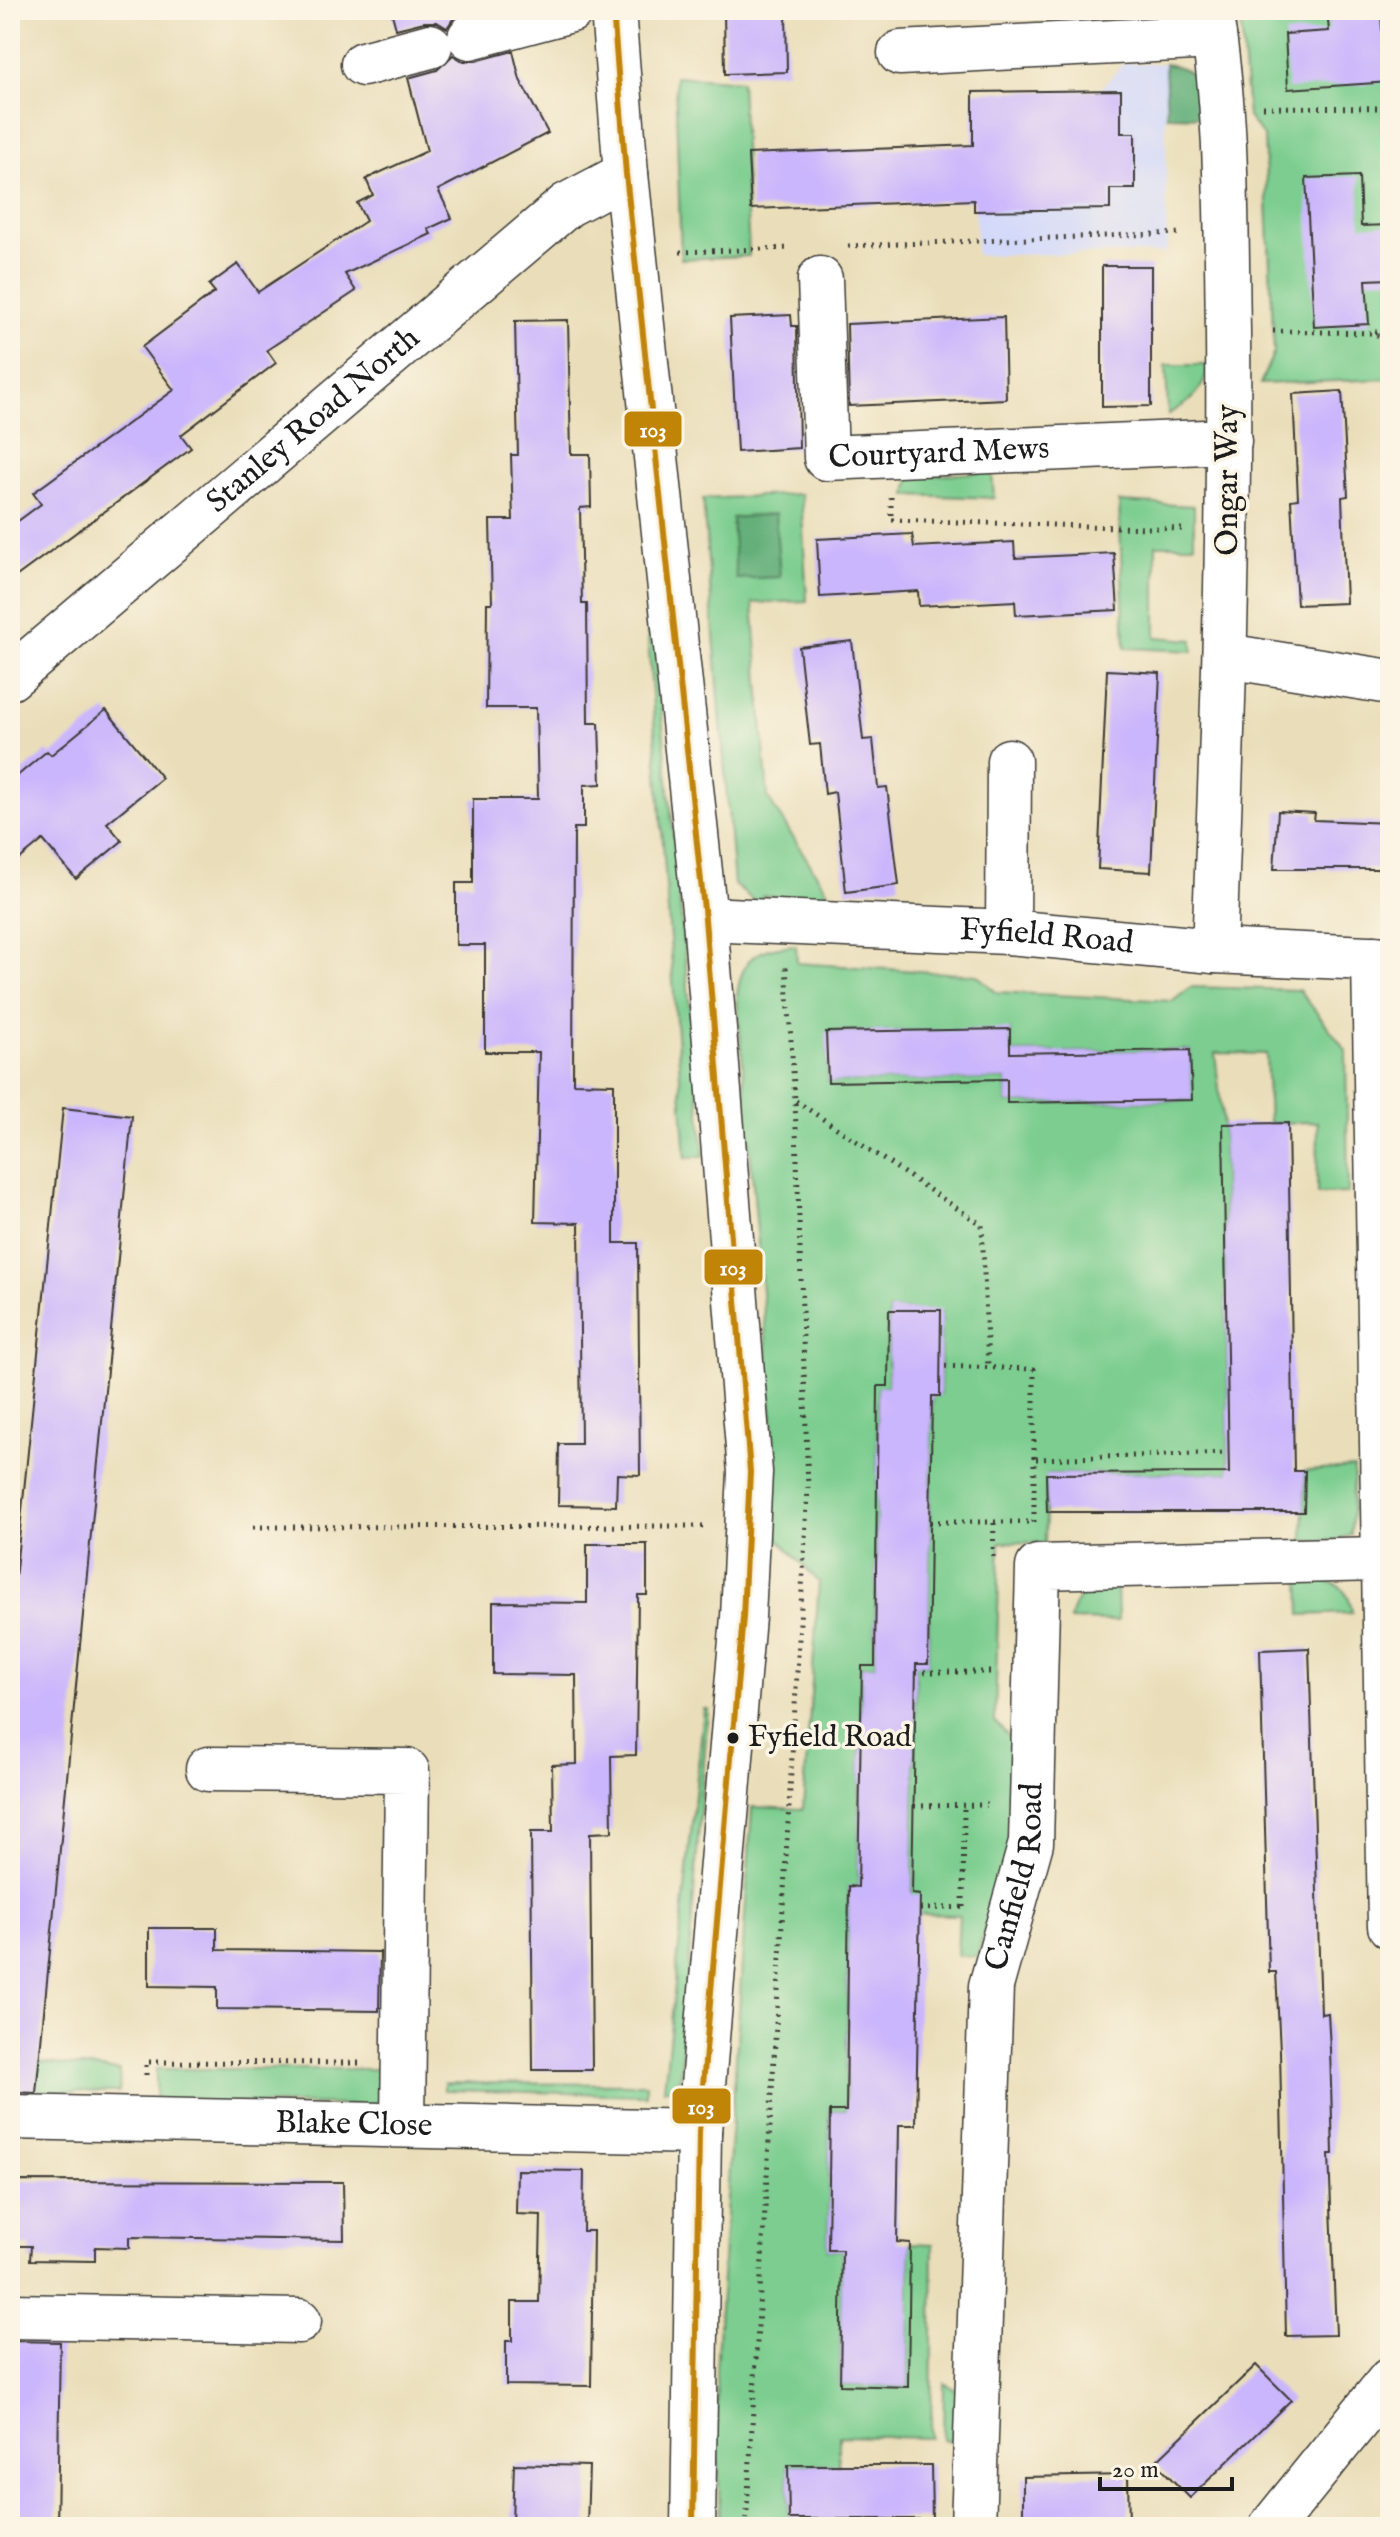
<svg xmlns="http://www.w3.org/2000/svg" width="1400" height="2537" viewBox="0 0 1400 2537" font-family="'IM FELL English',serif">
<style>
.built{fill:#d3d9f9}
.green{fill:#7ccd8f;stroke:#4c7456;stroke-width:2;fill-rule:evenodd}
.forest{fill:#65b07a;stroke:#40664b;stroke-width:2}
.building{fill:#cab6fc}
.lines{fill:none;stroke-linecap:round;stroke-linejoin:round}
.minor-casing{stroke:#3b3934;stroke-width:47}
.major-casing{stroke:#3b3934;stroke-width:47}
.path{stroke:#3b3934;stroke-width:5;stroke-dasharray:2 6;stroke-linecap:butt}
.minor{stroke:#fff;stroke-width:44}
.major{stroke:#fff;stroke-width:44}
.bus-1-casing{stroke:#fcf5e5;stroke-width:12}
.bus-1{stroke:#c08407;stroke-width:6}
.bus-dot{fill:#1c1c1c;stroke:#fcf5e5;stroke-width:3}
.labels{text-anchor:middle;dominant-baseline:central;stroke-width:7;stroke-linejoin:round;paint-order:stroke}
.bus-label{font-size:30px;fill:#1c1c1c;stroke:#fcf5e5;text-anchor:start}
.street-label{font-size:32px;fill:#1c1c1c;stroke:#fcf5e5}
.line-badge{stroke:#fcf5e5;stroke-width:3}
.badge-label{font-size:22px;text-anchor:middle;font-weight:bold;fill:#fff}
</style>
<rect width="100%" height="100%" fill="#fcf5e5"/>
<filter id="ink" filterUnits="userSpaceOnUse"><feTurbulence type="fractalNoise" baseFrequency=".0125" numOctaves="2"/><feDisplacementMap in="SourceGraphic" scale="16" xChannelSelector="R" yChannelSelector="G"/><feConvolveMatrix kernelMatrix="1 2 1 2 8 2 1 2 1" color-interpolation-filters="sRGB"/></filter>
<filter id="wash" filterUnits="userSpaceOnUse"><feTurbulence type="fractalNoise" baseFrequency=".006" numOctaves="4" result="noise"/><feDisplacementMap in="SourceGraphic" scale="32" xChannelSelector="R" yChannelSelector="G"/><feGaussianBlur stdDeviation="1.8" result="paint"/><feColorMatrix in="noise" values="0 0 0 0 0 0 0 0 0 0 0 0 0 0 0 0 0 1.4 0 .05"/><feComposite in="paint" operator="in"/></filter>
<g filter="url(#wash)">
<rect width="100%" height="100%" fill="#eadeba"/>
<polygon class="built" points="1124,63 1165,64 1167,253 976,255 973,93 1099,91"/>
<g class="green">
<polygon points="1240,10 1390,10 1390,379 1260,384 1274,352 1264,137 1248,117"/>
<polygon points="675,76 741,81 749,256 681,259"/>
<path d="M 1166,365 L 1208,365 C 1205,391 1190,403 1168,414 Z"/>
<polygon points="992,472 994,498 907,495 910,477"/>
<polygon points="801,494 807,601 753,603 768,798 833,900 762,896 763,908 734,885 703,499"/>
<polygon points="1119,502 1194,506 1194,545 1156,545 1156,637 1193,640 1193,651 1125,648"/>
<polygon points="646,612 653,623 704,1156 686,1158"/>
<path d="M 796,945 L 797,963 L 977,975 L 996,992 L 1173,1001 L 1191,987 L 1299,990 L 1346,1050 L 1348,1193 L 1317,1194 L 1318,1122 L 1269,1123 L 1266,1054 L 1215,1053 L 1223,1124 L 1229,1473 L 1047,1474 L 1045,1543 L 1000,1542 L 995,1722 L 1015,1743 L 1010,1851 L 977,1956 L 957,1956 L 959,1915 L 919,1914 L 912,1894 L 916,1664 L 928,1664 L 932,1396 L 940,1395 L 941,1311 L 889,1310 L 888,1386 L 878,1387 L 875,1666 L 862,1666 L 858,1887 L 849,1887 L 846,2111 L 830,2111 L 828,2250 L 842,2250 L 840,2385 L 908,2387 L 910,2243 L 933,2244 L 931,2438 L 839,2436 L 839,2465 L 788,2465 L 789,2519 L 876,2519 L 876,2527 L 720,2527 L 716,2371 L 752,1807 L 803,1809 L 819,1582 L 775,1535 L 773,1420 L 737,996 C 742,955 757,948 796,945 ZM 1010,1030 L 1010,1053 L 1190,1050 L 1191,1100 L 1007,1103 L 1007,1079 L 828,1082 L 827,1032 Z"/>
<polygon points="1354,1468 1351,1535 1335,1540 1303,1541 1305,1471"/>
<path d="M 1300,1578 C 1328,1579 1349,1582 1352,1613 L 1301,1615 Z"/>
<path d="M 1117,1584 L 1118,1621 L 1070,1620 C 1076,1591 1088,1587 1117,1584 Z"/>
<polygon points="704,1709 708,1709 680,2077 673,2089 664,2089"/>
<polygon points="10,2059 120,2071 119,2092 10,2091"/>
<polygon points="156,2069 391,2069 385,2105 156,2103"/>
<polygon points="444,2083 646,2084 646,2095 444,2090"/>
<polygon points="944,2383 959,2391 959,2442 943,2440"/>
</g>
<g class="forest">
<path d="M 1165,64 C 1197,69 1207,86 1209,117 L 1167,116 Z"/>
<polygon points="775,514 780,577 736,579 732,518"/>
</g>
<g id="blocks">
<g class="building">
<polygon points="391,10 474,10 453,19 447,28 437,22 424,22 396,29"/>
<polygon points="724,10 786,10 787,72 725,74"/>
<polygon points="1327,10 1381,10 1382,30 1390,30 1390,82 1288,89 1285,34 1329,31"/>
<polygon points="513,51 520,80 548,133 438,190 452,218 428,229 431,234 345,274 356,291 267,350 276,363 181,435 191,448 10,581 10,527 41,504 33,493 174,390 142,347 215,292 209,285 238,264 258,292 366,221 357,203 373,195 366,179 427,151 408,78 437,70 453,55 463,61 476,61"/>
<polygon points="1121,90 1121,133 1135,133 1135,189 1110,189 1110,209 974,211 974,200 751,209 748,154 973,145 973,92"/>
<polygon points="1359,176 1361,226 1390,225 1390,279 1366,280 1369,324 1314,327 1306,178"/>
<polygon points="1102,266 1151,266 1151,406 1102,407"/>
<polygon points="791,315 792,326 797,326 799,448 737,452 730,318"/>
<polygon points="1004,317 1006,399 849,406 847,324"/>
<polygon points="568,320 571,454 590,454 591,507 580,508 582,604 587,604 588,723 599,723 601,784 584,785 584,828 574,828 573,1083 614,1084 614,1243 638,1243 640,1475 617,1474 616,1506 558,1505 559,1444 581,1444 579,1223 535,1222 539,1052 485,1052 485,945 456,945 456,883 473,883 473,799 538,799 536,708 486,708 487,603 492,603 490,520 513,520 511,455 518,455 515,321"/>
<polygon points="1342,391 1348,496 1342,497 1346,603 1297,605 1291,500 1298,499 1293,394"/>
<polygon points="912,534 914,547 1014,542 1015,558 1114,553 1118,610 1016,615 1015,601 919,606 918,591 820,597 817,539"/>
<polygon points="852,641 863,740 873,739 878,788 887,787 899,885 846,892 835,792 825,794 820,744 810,745 799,647"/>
<polygon points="1107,670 1160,673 1151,872 1098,869"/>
<polygon points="106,710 162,778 107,823 122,841 76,879 43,840 10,867 10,782 47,751 51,755"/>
<polygon points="1278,811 1315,813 1314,820 1390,823 1390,869 1274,869"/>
<polygon points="1010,1029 1010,1053 1190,1050 1192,1100 1007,1103 1007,1079 828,1082 826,1032"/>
<polygon points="63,1108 132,1116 36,2093 10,2092 10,1628"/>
<polygon points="1288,1123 1294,1471 1305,1471 1304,1512 1047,1512 1046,1474 1229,1473 1223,1124"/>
<polygon points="889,1310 941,1310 940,1396 932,1396 928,1664 916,1664 912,1894 920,1895 916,2125 899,2125 897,2242 910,2243 908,2387 840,2385 842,2250 828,2250 830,2111 846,2111 849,1886 858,1887 862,1666 875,1666 878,1386 888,1386"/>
<polygon points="587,1544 647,1544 647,1595 638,1595 636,1755 611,1756 612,1832 590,1833 592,2070 533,2070 531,1832 553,1832 552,1765 577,1764 576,1675 493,1674 493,1602 587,1603"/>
<polygon points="1309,1648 1321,2014 1328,2013 1330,2049 1333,2154 1329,2154 1336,2335 1286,2336 1280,2051 1276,1972 1269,1972 1260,1650"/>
<polygon points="149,1928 217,1928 217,1950 380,1952 379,2011 217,2009 217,1987 149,1986"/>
<polygon points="517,2170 584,2171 583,2231 593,2231 591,2386 506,2385 506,2341 512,2341 512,2302 539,2302 541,2215 516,2214"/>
<polygon points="10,2181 343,2182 344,2240 129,2237 129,2248 95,2247 95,2261 30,2260 31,2246 10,2246"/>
<polygon points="10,2341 60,2342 57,2527 10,2527"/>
<polygon points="1256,2365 1291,2400 1190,2498 1155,2462"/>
<polygon points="514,2464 589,2466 587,2526 512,2523"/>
<polygon points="788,2465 931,2465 932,2519 789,2519"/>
<polygon points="1128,2475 1129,2525 1023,2527 1023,2477"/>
</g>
</g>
</g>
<g filter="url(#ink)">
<use href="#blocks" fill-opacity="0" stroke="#3b3934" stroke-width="2"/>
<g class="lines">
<defs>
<g id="minor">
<path d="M 1210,10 C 1228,115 1226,225 1228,331 C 1230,538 1222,744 1214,951"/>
<polyline points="470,37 571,10"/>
<polyline points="900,53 1214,37"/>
<polyline points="363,64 430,46"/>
<path id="s1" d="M 820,279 L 826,458 L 1229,441"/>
<polyline points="1226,656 1390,682"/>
<path id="s2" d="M 10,678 L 567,205 L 626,174"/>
<path id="s3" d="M 705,919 L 1008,932 L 1214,951 L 1390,959"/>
<polyline points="1008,932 1009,761"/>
<polyline points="1374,958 1390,1926"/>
<polyline points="208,1769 407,1771 403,2125"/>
<path id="s4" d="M 10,2117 L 699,2132"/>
<polyline points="10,2316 299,2321"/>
<path id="s5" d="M 973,2527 L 991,1986 L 1031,1843 L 1038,1567 L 1381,1559"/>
<polyline points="1271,2527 1390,2380"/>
</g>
<polyline id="major" points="613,10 626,174 705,919 750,1472 743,1617 699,2132 693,2527"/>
</defs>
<use href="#minor" class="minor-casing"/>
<use href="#major" class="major-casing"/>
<g class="path">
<polyline points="1263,107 1390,108"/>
<polyline points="848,246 1181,233"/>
<polyline points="680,252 790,248"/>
<polyline points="1273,331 1371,333 1390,341"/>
<polyline points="1375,332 1390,332"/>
<polyline points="891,497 891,520 1182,529"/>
<polyline points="796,1101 982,1225 988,1368"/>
<polyline points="1036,1459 1229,1453"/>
<polyline points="930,1522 1034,1522 1034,1369 940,1366"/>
<polyline points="253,1527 704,1526"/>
<polyline points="993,1557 994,1522"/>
<polyline points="916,1672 990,1672"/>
<polyline points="914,1806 987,1805"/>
<polyline points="963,1907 964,1806"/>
<polyline points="920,1909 965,1907"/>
<polyline points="146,2075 146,2062 359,2063"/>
<polyline points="746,2527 808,1488 795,1100 786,966"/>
</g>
<use href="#minor" class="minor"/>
<use href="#major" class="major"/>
<defs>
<polyline id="bus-1" points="613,10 626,174 705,919 750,1472 743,1617 699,2132 693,2527"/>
</defs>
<use href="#bus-1" class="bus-1-casing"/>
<use href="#bus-1" class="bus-1"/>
</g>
</g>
<circle class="bus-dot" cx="733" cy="1738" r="7"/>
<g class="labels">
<g class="bus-label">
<text x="748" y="1738">Fyfield Road</text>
</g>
<g class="street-label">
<text stroke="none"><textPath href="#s2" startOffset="398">Stanley Road North</textPath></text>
<text stroke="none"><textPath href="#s1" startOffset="292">Courtyard Mews</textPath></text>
<text transform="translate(1228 480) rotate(-90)">Ongar Way</text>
<text stroke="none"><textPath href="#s3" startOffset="342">Fyfield Road</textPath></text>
<text stroke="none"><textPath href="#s5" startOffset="654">Canfield Road</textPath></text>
<text stroke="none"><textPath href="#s4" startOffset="344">Blake Close</textPath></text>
</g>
</g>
<g class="line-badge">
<rect x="623" y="410" width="60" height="38" rx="8" fill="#c08407"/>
<rect x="703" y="1248" width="61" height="38" rx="8" fill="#c08407"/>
<rect x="671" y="2087" width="61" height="38" rx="8" fill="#c08407"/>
</g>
<g class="badge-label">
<text x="653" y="437">103</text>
<text x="733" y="1275">103</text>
<text x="701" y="2114">103</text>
</g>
<rect width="1400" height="2537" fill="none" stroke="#fcf5e5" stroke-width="40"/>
<path d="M1100 2477v12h132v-12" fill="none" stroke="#1c1c1c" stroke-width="4"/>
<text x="1112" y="2477" font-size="24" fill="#1c1c1c" stroke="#fcf5e5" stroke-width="6" paint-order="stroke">20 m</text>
</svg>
